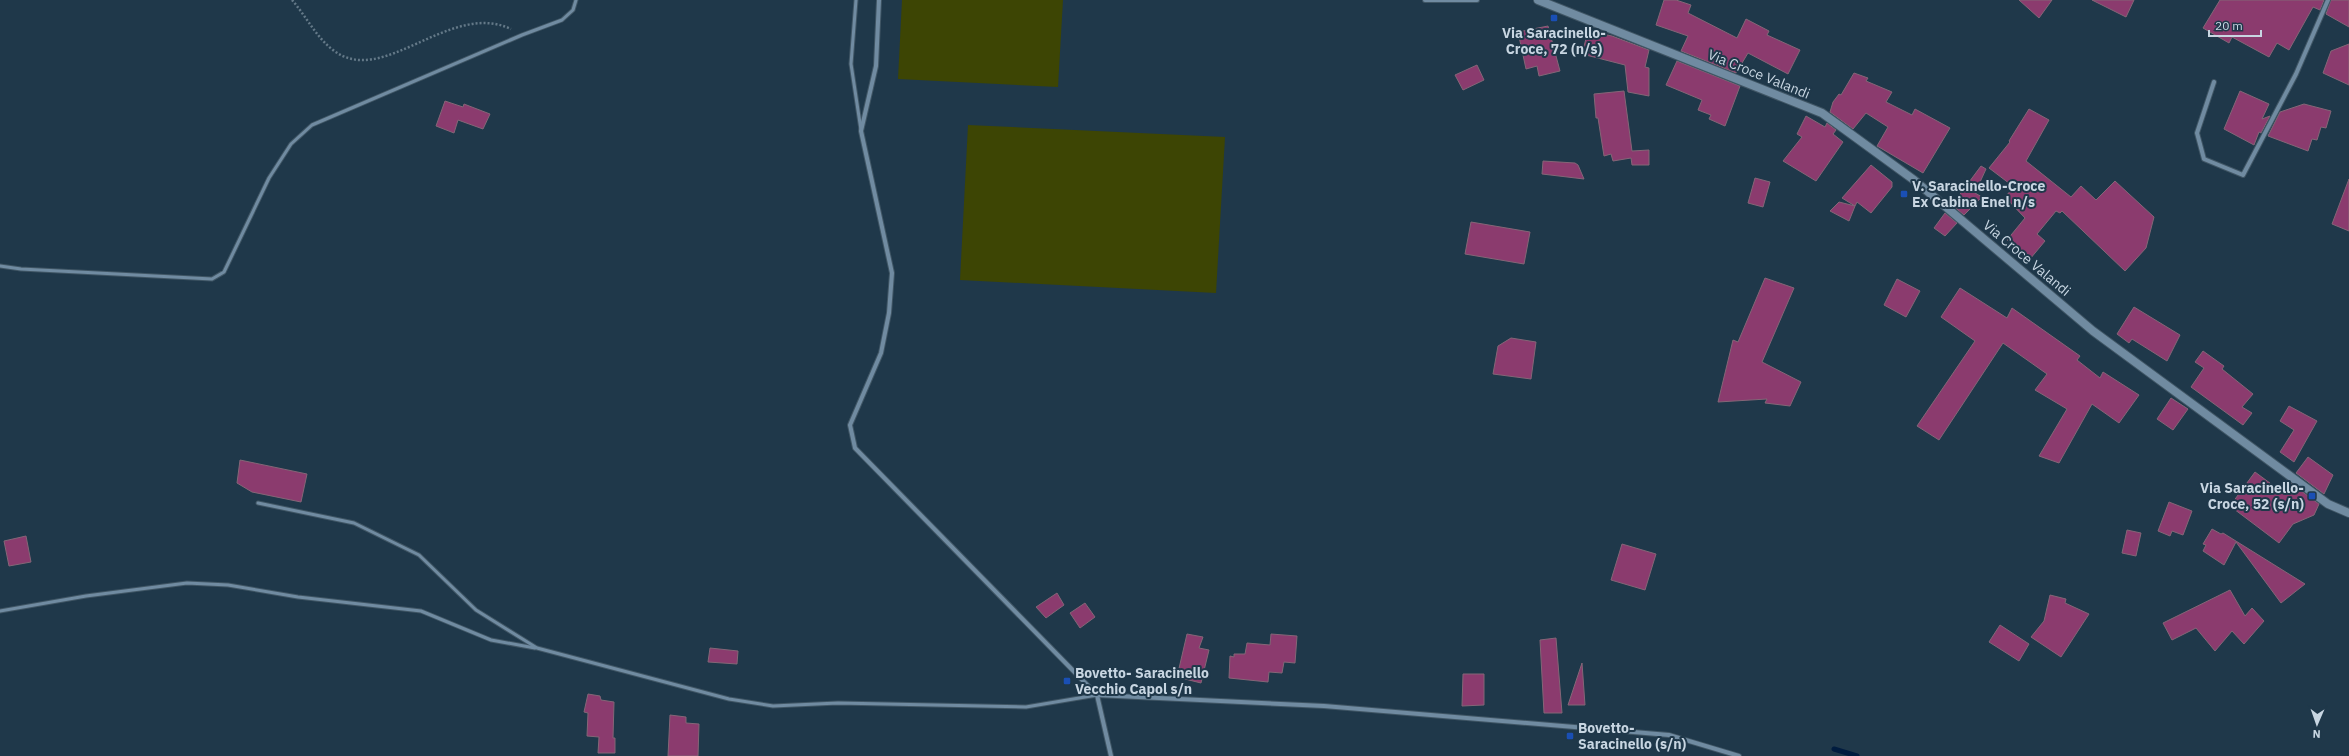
<svg xmlns="http://www.w3.org/2000/svg" width="2349" height="756" viewBox="0 0 2349 756" font-family="'IBM Plex Sans',sans-serif">
<style>
.green{fill:#3d4504}
.lines{fill:none;stroke-linecap:round;stroke-linejoin:round}
.stream{stroke:#001c3f;stroke-width:5}
.building{fill:#8b3b6e;stroke:#846677}
.lane-casing{stroke:#405665;stroke-width:5}
.street-casing{stroke:#405665;stroke-width:6}
.secondary-casing{stroke:#405665;stroke-width:10}
.path{stroke:#647988;stroke-width:2.5;stroke-dasharray:2 2;stroke-linecap:butt}
.lane{stroke:#708ba1;stroke-width:3}
.street{stroke:#708ba1;stroke-width:4}
.secondary{stroke:#708ba1;stroke-width:8}
.transit-dot{fill:#1a4fb4;stroke:#1f384a;stroke-width:1.5}
.labels{text-anchor:middle;dominant-baseline:central;stroke-width:4;stroke-linejoin:round;paint-order:stroke}
.poi-label{font-size:14px;font-weight:bold;fill:#c8d6e2;stroke:#1f384a;text-anchor:start}
.street-label{font-size:14px;fill:#c8d6e2;stroke:#1f384a}
</style>
<rect width="100%" height="100%" fill="#1f384a"/>
<g class="green">
<polygon points="902,0 1063,0 1058,87 898,79"/>
<polygon points="968,125 1225,137 1216,293 960,280"/>
</g>
<g class="lines">
<polyline class="stream" points="1834,749 1857,756"/>
</g>
<g class="building">
<polygon points="1664,0 1676,0 1691,5 1688,13 1737,38 1746,19 1769,31 1767,35 1800,50 1788,74 1748,53 1736,73 1681,51 1688,36 1656,25"/>
<polygon points="2019,0 2052,0 2039,18"/>
<polygon points="2092,0 2134,0 2126,17"/>
<polygon points="2220,0 2324,0 2320,10 2313,7 2289,50 2277,43 2269,57 2232,37 2229,43 2203,28"/>
<polygon points="2331,0 2349,0 2349,27 2326,14"/>
<polygon points="1548,26 1560,71 1539,76 1537,66 1526,69 1518,32"/>
<polygon points="1588,31 1612,36 1649,50 1645,67 1649,68 1649,96 1628,92 1625,65 1582,54"/>
<polygon points="2349,44 2349,85 2323,73 2331,51"/>
<polygon points="1677,61 1740,86 1725,126 1709,119 1711,115 1698,110 1702,100 1666,85"/>
<polygon points="1477,65 1484,80 1463,90 1455,75"/>
<polygon points="1854,73 1868,78 1866,81 1892,92 1886,102 1912,115 1915,109 1950,128 1923,173 1877,146 1888,127 1866,113 1853,129 1830,112 1833,102 1839,94 1841,95"/>
<polygon points="1624,91 1632,151 1649,150 1649,165 1632,165 1631,158 1613,161 1611,154 1604,156 1598,118 1596,118 1594,94"/>
<polygon points="2240,91 2269,104 2262,119 2270,116 2261,133 2259,132 2254,145 2224,129"/>
<polygon points="445,101 463,107 464,104 490,114 483,129 458,120 454,133 436,126"/>
<polygon points="2304,104 2331,111 2326,128 2321,127 2317,140 2312,139 2308,151 2268,136 2280,112"/>
<polygon points="2029,109 2049,120 2026,161 2071,197 2081,186 2096,200 2115,181 2154,217 2146,248 2125,271 2062,211 2060,213 2056,211 2037,234 2045,241 2030,259 2007,240 2025,218 2005,197 2014,187 1989,168 2010,142 2009,141"/>
<polygon points="1806,116 1825,127 1827,123 1836,130 1833,134 1843,142 1816,181 1783,161 1802,137 1797,134"/>
<polygon points="1543,161 1575,163 1578,165 1584,179 1542,174"/>
<polygon points="1871,165 1892,182 1892,187 1871,213 1857,202 1855,206 1842,198"/>
<polygon points="1981,166 1986,169 1975,193 1982,197 1964,215 1952,205"/>
<polygon points="1755,178 1770,182 1763,207 1748,203"/>
<polygon points="2349,179 2349,231 2332,224"/>
<polygon points="1839,202 1855,206 1849,221 1830,211"/>
<polygon points="1945,213 1957,223 1945,236 1934,228"/>
<polygon points="1471,222 1530,232 1524,264 1465,254"/>
<polygon points="1765,278 1794,288 1762,362 1801,382 1790,406 1765,403 1767,399 1718,402 1733,340 1738,342"/>
<polygon points="1897,279 1920,291 1906,317 1884,305"/>
<polygon points="1960,288 2007,318 2012,308 2080,356 2077,360 2100,378 2103,372 2139,395 2119,423 2092,404 2059,463 2039,456 2067,409 2035,390 2047,374 2003,343 1939,440 1917,426 1975,341 1941,317"/>
<polygon points="2134,307 2180,335 2167,361 2132,339 2129,343 2117,334"/>
<polygon points="1511,338 1536,342 1531,379 1493,374 1498,346"/>
<polygon points="2203,351 2224,366 2222,369 2253,394 2242,407 2252,413 2243,425 2191,387 2204,368 2195,362"/>
<polygon points="2171,398 2188,409 2173,430 2157,419"/>
<polygon points="2289,406 2317,421 2294,462 2280,452 2294,430 2280,421"/>
<polygon points="2308,457 2333,475 2324,494 2296,473"/>
<polygon points="240,460 307,474 301,502 252,492 237,483"/>
<polygon points="2255,472 2282,492 2289,482 2319,504 2314,515 2293,524 2279,543 2230,506"/>
<polygon points="2169,502 2192,511 2183,535 2172,531 2170,536 2158,531"/>
<polygon points="2212,529 2221,534 2223,533 2305,584 2281,603 2236,542 2224,565 2203,551 2206,545 2203,544"/>
<polygon points="2127,530 2141,533 2136,556 2122,553"/>
<polygon points="26,536 31,562 9,566 4,541"/>
<polygon points="1622,544 1656,554 1645,590 1611,580"/>
<polygon points="2230,590 2245,616 2252,608 2264,621 2244,644 2232,631 2215,651 2196,628 2172,640 2163,623"/>
<polygon points="1057,593 1064,605 1046,618 1036,607"/>
<polygon points="2050,595 2066,599 2065,603 2089,614 2061,657 2031,637 2044,621"/>
<polygon points="1085,603 1095,617 1080,628 1070,613"/>
<polygon points="2000,625 2029,644 2019,661 1989,642"/>
<polygon points="1187,634 1203,637 1199,648 1209,650 1201,683 1177,677"/>
<polygon points="1271,634 1297,636 1295,663 1284,662 1282,673 1269,672 1268,682 1229,678 1230,656 1234,657 1234,654 1245,654 1247,643 1270,645"/>
<polygon points="1556,638 1562,713 1544,713 1540,640"/>
<polygon points="710,648 738,651 737,664 708,662"/>
<polygon points="1582,663 1585,705 1568,705"/>
<polygon points="1463,674 1484,674 1484,705 1462,706"/>
<polygon points="588,694 600,696 601,700 614,702 613,738 615,738 615,753 598,753 599,737 587,736 588,713 584,712"/>
<polygon points="670,715 686,717 686,723 699,724 698,756 668,756"/>
</g>
<g class="lines">
<defs>
<g id="lane">
<polyline points="856,0 851,64 861,130"/>
<polyline points="0,266 21,269 212,279 224,272 269,178 291,144 312,125 522,35 562,20 573,10 576,0"/>
<polyline points="258,503 354,523 419,555 476,610 537,648 729,699 773,706 838,703 1026,707 1097,695"/>
<polyline points="0,611 86,596 187,583 228,585 298,597 421,611 491,640 535,648"/>
</g>
<g id="street">
<polyline points="879,0 876,66 861,131 892,273 889,313 881,353 850,425 855,448 1097,695 1324,706 1669,735 1739,756"/>
<polyline points="1425,0 1477,0"/>
<polyline points="2214,82 2197,133 2204,159 2243,175 2296,74 2328,0"/>
<polyline points="1097,695 1111,756"/>
</g>
<polyline id="secondary" points="1538,0 1822,113 1914,180 2093,331 2328,504 2349,513"/>
</defs>
<use href="#lane" class="lane-casing"/>
<use href="#street" class="street-casing"/>
<use href="#secondary" class="secondary-casing"/>
<path class="path" d="M 292,0 C 306,16 316,37 333,50 C 383,89 449,0 511,29"/>
<use href="#lane" class="lane"/>
<use href="#street" class="street"/>
<use href="#secondary" class="secondary"/>
</g>
<g class="transit-dot">
<rect x="1550" y="14" width="8" height="8" rx="2"/>
<rect x="1900" y="190" width="8" height="8" rx="2"/>
<rect x="2308" y="492" width="8" height="8" rx="2"/>
<rect x="1063" y="677" width="8" height="8" rx="2"/>
<rect x="1566" y="732" width="8" height="8" rx="2"/>
</g>
<g class="labels">
<g class="poi-label">
<text x="1554" y="33" text-anchor="middle">Via Saracinello-<tspan x="1554" dy="16">Croce, 72 (n/s)</tspan></text>
<text x="1912" y="186">V. Saracinello-Croce<tspan x="1912" dy="16">Ex Cabina Enel n/s</tspan></text>
<text x="2304" y="488" text-anchor="end">Via Saracinello-<tspan x="2304" dy="16">Croce, 52 (s/n)</tspan></text>
<text x="1075" y="673">Bovetto- Saracinello<tspan x="1075" dy="16">Vecchio Capol s/n</tspan></text>
<text x="1578" y="728">Bovetto-<tspan x="1578" dy="16">Saracinello (s/n)</tspan></text>
</g>
<g class="street-label">
<text transform="translate(1759 74) rotate(22)">Via Croce Valandi</text>
<text transform="translate(2027 258) rotate(40)">Via Croce Valandi</text>
</g>
</g>
<g transform="translate(2317 724) rotate(182)" stroke="#1f384a" stroke-width="3" paint-order="stroke">
<path d="M0-3L7 15L0 10L-7 15Z" fill="#c8d6e2"/>
<text y="-6" font-size="11" font-weight="bold" text-anchor="middle" fill="#c8d6e2">N</text>
</g>
<path d="M2209 30v6h52v-6" fill="none" stroke="#c8d6e2" stroke-width="2"/>
<text x="2215" y="30" font-size="12" fill="#c8d6e2" stroke="#1f384a" stroke-width="3" paint-order="stroke">20 m</text>
</svg>
